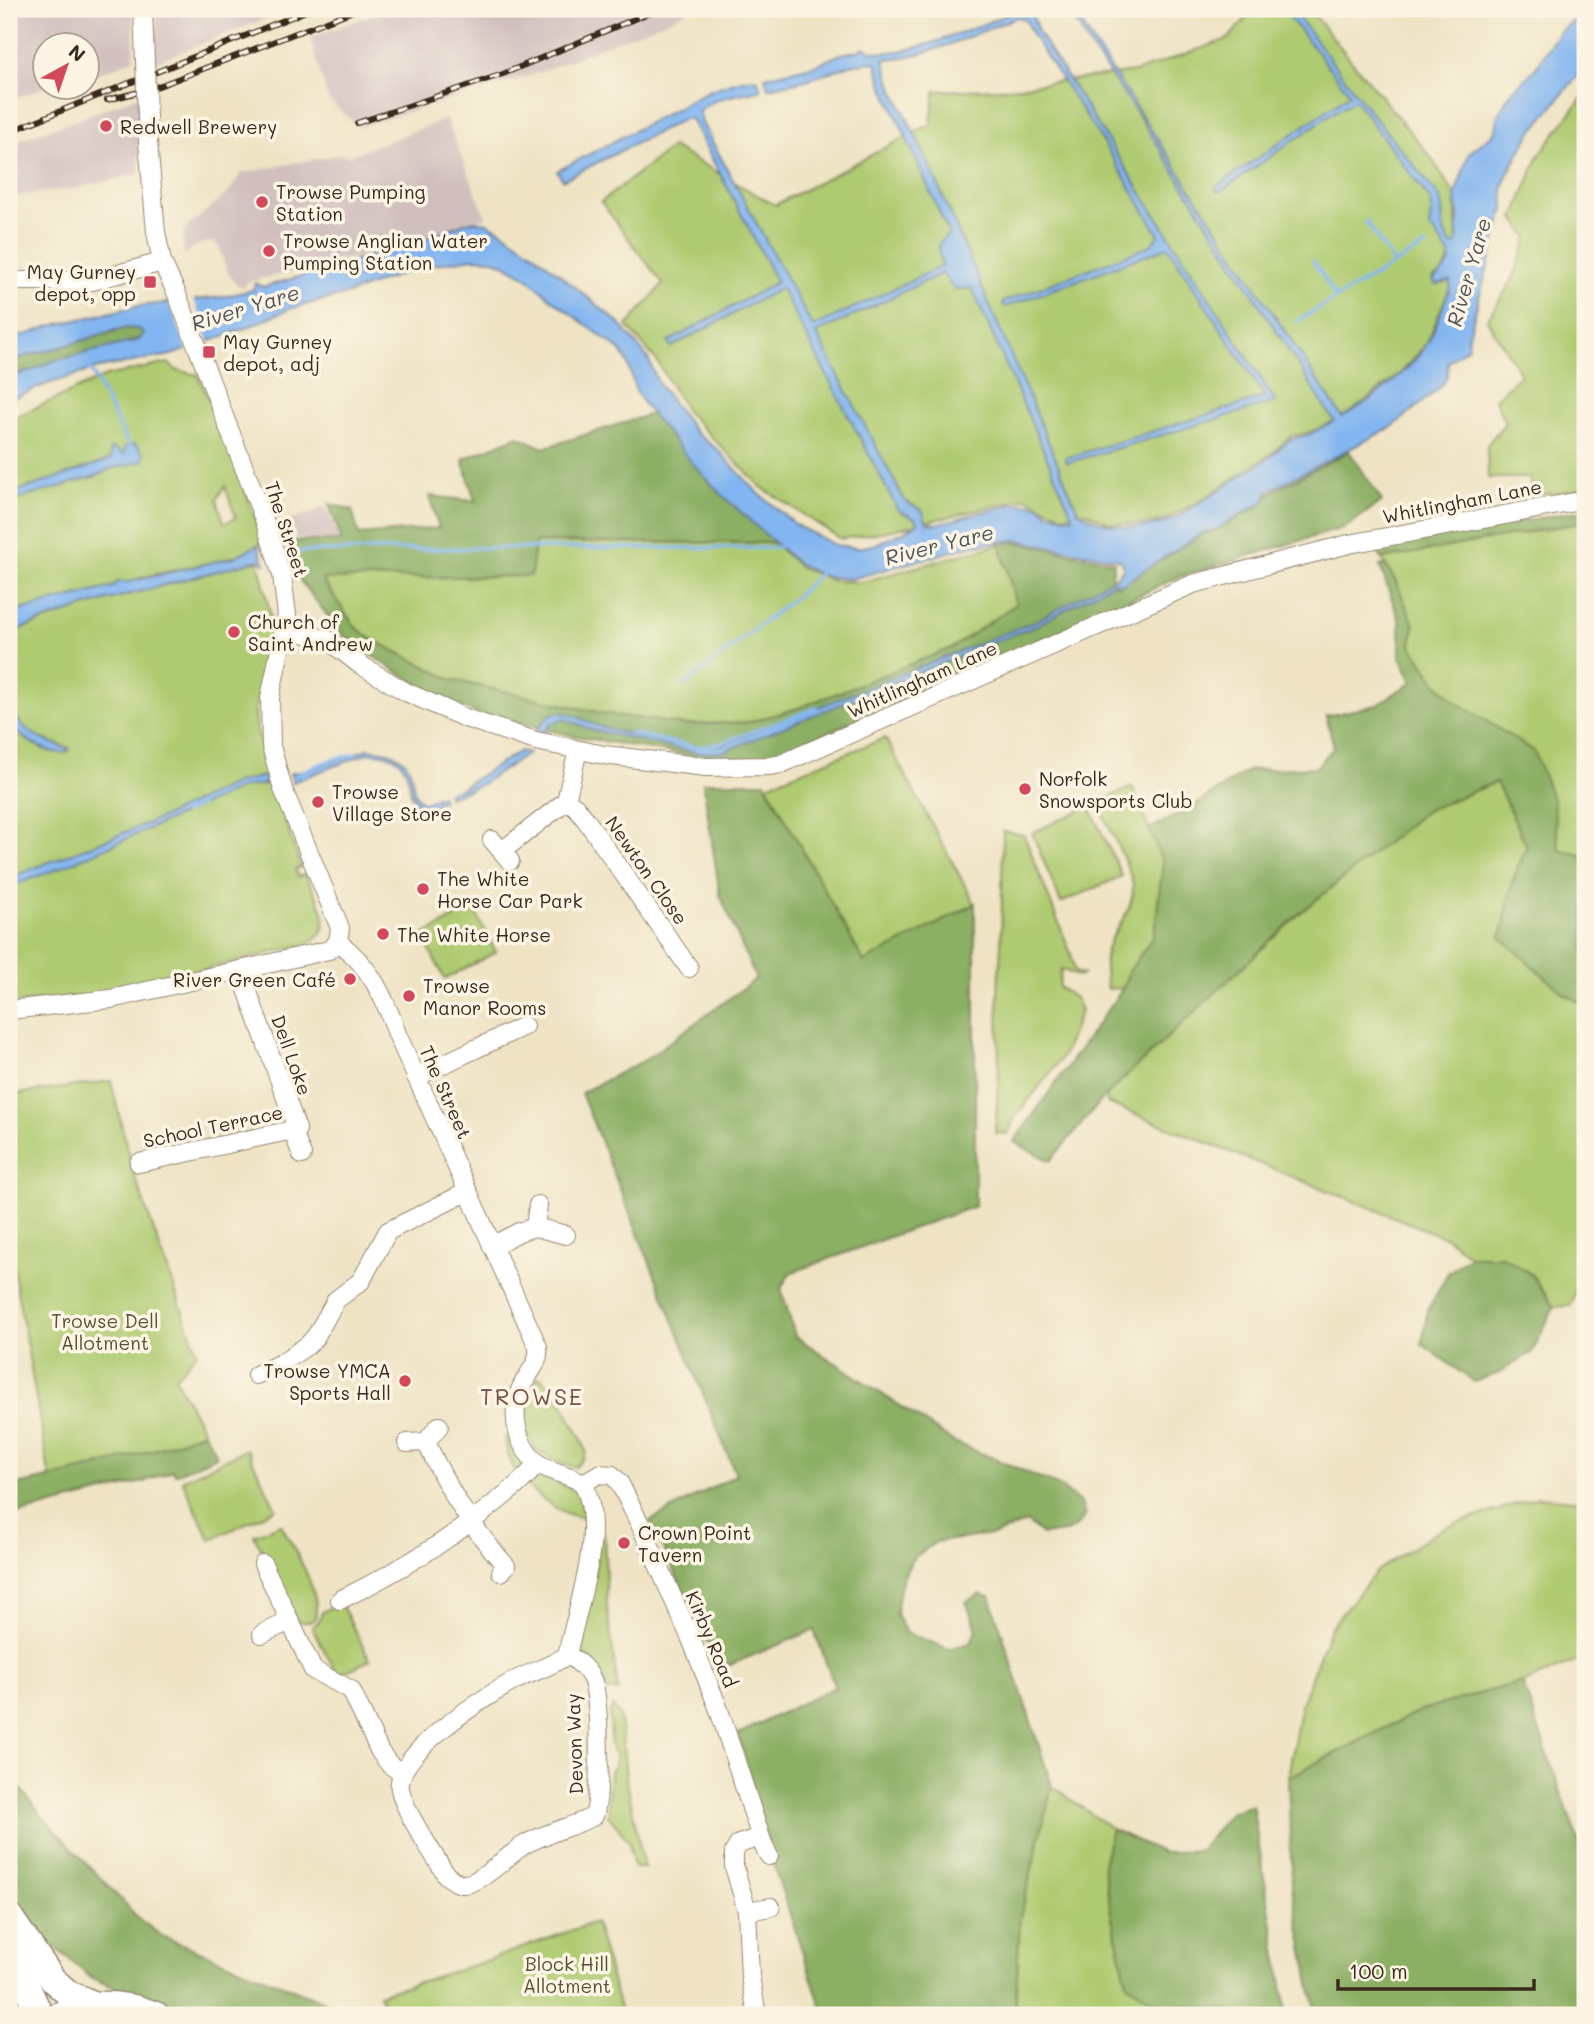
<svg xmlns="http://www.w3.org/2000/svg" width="1594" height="2024" viewBox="0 0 1594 2024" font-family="Mali,sans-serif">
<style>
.industrial{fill:#d1bfbd}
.green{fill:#afcb71;stroke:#757a48;stroke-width:2;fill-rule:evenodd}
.forest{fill:#8baf63;stroke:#636c40;stroke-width:2}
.water{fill:#83b6f0;stroke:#5f7087;stroke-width:2;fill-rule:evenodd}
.pier{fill:#efe3c4}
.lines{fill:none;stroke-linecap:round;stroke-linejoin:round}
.stream{stroke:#83b6f0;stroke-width:3.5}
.minor-casing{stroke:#958671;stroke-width:20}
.highway-casing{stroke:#958671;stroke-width:29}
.minor{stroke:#fff;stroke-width:18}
.highway{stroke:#fff;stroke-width:26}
.rail-casing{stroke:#3b2a1e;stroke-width:6}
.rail{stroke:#fcf5e5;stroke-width:3.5;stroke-dasharray:10;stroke-linecap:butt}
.minor-bridge-casing{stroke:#958671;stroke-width:20;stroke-linecap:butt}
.minor-bridge{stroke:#fff;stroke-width:18}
.poi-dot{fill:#d1495b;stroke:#fcf5e5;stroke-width:2.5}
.labels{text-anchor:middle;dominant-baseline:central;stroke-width:7;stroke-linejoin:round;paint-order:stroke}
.poi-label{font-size:19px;fill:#3b2a1e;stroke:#fcf5e5;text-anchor:start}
.street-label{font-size:19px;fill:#3b2a1e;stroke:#fcf5e5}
.park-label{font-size:19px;fill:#585233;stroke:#fcf5e5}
.water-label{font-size:21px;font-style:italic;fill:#51545d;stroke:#fcf5e5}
.quarter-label{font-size:23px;letter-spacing:2px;fill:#7d544c;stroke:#fcf5e5}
</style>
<rect width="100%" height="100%" fill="#fcf5e5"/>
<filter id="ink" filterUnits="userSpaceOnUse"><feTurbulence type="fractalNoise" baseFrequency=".0143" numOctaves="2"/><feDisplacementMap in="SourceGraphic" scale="14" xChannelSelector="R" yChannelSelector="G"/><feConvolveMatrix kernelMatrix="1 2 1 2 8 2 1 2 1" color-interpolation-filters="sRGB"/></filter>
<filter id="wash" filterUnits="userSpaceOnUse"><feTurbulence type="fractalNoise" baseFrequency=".00686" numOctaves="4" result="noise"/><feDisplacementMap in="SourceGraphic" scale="28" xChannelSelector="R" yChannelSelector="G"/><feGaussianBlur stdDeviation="1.57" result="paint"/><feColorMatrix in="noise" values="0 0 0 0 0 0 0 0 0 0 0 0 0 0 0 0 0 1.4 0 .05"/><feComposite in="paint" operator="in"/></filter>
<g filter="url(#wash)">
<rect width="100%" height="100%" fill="#efe3c4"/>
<g class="industrial">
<polygon points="9,9 133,9 134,59 88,78 88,46 46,46 45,87 9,101"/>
<polygon points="157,9 290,9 155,62"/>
<polygon points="388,9 689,9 681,15 541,72 359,127 328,99 310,38"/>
<polygon points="140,96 139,174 77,188 9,197 9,144"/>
<polygon points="446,119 486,217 388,249 248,282 243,287 235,283 228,273 218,246 214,242 204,243 191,249 184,256 183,236 186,228 229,192 241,173 342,154 349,156"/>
<polygon points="326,507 340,540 297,539 290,520"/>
</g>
<g class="green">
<path d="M 1254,9 L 1309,9 L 1430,156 L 1455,195 L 1457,244 L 1451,247 C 1449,264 1447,271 1432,279 L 1436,285 L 1450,281 L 1450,288 L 1427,343 L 1401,373 L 1347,415 L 1311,432 L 1291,436 L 1274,452 L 1200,501 L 1163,521 L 1141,524 L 1109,523 L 1086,512 L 1062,516 L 1027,498 L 892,530 L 841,539 L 761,487 L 686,411 L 657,361 L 627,326 L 663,284 L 601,202 L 672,147 L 775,205 L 931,124 L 935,91 L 999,89 L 1135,72 L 1228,39 Z"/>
<polygon points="1585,94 1585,488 1533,496 1530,478 1488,478 1487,445 1505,423 1495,399 1521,374 1487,320 1513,279 1528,238 1514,218 1539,155"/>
<path d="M 168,363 L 176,370 L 198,375 L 232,452 L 263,541 C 242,564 161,568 129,582 L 118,582 L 112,587 L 9,613 L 9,420 L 106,376 ZM 225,486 L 236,518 L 224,523 L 217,499 Z"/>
<polygon points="1585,522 1585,856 1559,850 1553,800 1436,683 1411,645 1414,625 1396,582 1382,559"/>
<polygon points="535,542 774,543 800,568 835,581 862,582 1000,544 1016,604 952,648 802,707 749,722 685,725 601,713 452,680 373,640 355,627 321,578 530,576"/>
<path d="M 258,560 L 273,626 L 255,713 L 257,730 L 268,772 L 301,867 L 295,870 L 298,877 L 305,874 C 316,898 340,926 309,943 L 111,993 L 9,1004 L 9,725 C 25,741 46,755 69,748 C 48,742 14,731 9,706 C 5,690 9,653 9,635 L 25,627 L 93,604 Z"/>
<polygon points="885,738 975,904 864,963 767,785"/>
<polygon points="1497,782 1527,846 1512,882 1564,993 1585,1005 1585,1264 1570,1306 1554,1307 1531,1274 1501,1256 1470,1256 1447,1238 1107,1103 1106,1095 1300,913 1427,810"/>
<path d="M 1132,787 L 1163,863 L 1154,935 L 1129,973 L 1123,988 L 1107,989 C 1106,979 1104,967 1105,957 C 1109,931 1134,915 1133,887 C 1133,872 1105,819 1097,802 Z"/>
<polygon points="1089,806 1122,876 1061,903 1032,833"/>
<polygon points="1003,831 1024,835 1071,954 1075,972 1083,974 1080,977 1061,969 1059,987 1076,999 1081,1010 1063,1056 1014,1119 1008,1134 995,1133 999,1068 998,990 1001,946"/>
<polygon points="473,908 496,952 445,979 422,936"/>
<path d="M 111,1081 L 132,1169 L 197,1352 L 175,1378 L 204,1432 C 154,1452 102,1466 50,1478 L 9,1244 L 9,1095 Z"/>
<polygon points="540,1377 558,1395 582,1440 586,1452 584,1458 576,1467 558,1463 536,1450 521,1421 528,1389 536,1378"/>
<polygon points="511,1436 524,1463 517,1474 508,1457 505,1437"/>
<polygon points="247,1449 276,1509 210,1540 182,1480"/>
<path d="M 538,1476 L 579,1491 L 584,1518 C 560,1514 545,1502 528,1486 Z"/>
<polygon points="1538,1497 1585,1501 1585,1658 1527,1681 1421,1710 1288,1777 1301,1704 1330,1628 1378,1570 1445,1527"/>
<path d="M 281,1524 C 292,1546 325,1597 314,1620 C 307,1623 301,1624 295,1619 L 254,1535 Z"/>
<path d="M 604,1533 L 607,1606 L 618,1691 L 607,1691 C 603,1673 595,1664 581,1652 L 598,1552 L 598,1536 Z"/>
<polygon points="340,1602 370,1660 338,1675 312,1628 319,1621 322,1612"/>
<polygon points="613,1707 620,1716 626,1777 644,1868 634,1868 629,1842 608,1815 610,1771 615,1765 615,1754 611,1747 610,1711"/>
<polygon points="1052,1786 1112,1829 1103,1864 1112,1918 1128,1984 1159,2004 1228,2009 1237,2015 1015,2015 1020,1918"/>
<polygon points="595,1922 622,2015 387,2015 379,1994 474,1965"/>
</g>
<g class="forest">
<polygon points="126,328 139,329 144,333 143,337 121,345 53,361 33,370 9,377 9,361"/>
<polygon points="652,414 722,495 776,543 535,542 531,576 322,579 355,627 373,640 452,680 601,713 685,725 749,722 799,708 952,648 1016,604 1000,544 1016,542 1114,562 1112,577 1114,584 1119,586 1205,533 1214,532 1263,503 1270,493 1349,451 1382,501 1346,527 1178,577 1093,617 764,760 698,757 574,736 479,714 445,701 374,657 343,635 301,582 285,541 342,541 329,504 352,510 359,535 439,528 429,496 475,501 463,459 518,436 543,448"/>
<polygon points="1585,510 1585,522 1382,559 1375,547"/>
<polygon points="1385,565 1396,582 1414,625 1411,645 1436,683 1456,702 1534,751 1553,800 1559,850 1585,856 1585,1005 1564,994 1501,938 1512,882 1527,846 1496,782 1427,810 1300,913 1106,1095 1050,1161 1014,1142 1123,988 1128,973 1154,935 1163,863 1149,829 1182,813 1249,770 1317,767 1334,747 1326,716 1377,705 1412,682 1400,656 1400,622 1380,566"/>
<path d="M 703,782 L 765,782 L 864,962 L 975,904 L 975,1206 L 790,1273 L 781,1288 L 795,1336 L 954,1442 L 1060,1486 L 1081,1503 L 1085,1516 C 1073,1535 1062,1532 1042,1535 L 1027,1522 L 997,1534 L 936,1542 L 912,1559 L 901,1583 L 896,1614 L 906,1633 L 949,1649 L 970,1643 L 977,1629 L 966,1602 L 980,1594 L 990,1597 L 1052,1786 L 1020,1918 L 1015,2015 L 824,2015 L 778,1879 L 738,1734 L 835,1687 L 814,1630 L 720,1669 L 650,1521 L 736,1475 L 581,1093 L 645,1060 L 756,979 L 720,895 Z"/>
<polygon points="1470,1256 1501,1256 1531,1274 1554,1307 1532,1352 1499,1373 1474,1382 1422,1344 1428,1309 1448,1273"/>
<path d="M 204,1432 L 217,1456 L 175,1474 L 173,1470 L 143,1482 L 9,1516 L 9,1487 C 75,1472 141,1457 204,1432 Z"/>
<polygon points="1522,1682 1585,1860 1585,2015 1316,2015 1292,1888 1288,1777 1421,1710"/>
<polygon points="9,1773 41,1815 140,1920 162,1936 320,2000 362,2015 185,2015 91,1978 48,1941 9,1892"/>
<polygon points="1252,1805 1287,2015 1237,2015 1228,2009 1158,2004 1127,1984 1112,1918 1103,1864 1112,1829 1163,1853 1200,1850 1231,1812"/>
</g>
<g class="water">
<path d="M 1019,9 L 1025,9 L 1033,17 L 1038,32 L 1276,402 L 1067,463 L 1066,458 L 1265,397 L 1168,247 L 1005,307 L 1003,305 L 1003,302 L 1150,246 L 1159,235 L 1103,142 L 1033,36 L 1025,19 L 1017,17 C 977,33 928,58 884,59 L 891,84 L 932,171 L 1078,511 C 1106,530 1145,532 1176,518 L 1270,457 L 1289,440 L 1310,434 L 1334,421 L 1137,113 L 1088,43 L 1069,9 L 1074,9 L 1093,42 L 1342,417 C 1370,402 1416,367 1430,338 C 1438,322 1443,304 1450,288 L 1450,281 L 1436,285 L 1433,280 C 1443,272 1451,267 1450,253 L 1448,254 L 1441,241 L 1429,227 L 1432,206 L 1430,200 L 1355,100 L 1334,112 L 1220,192 L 1216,190 L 1216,187 L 1350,94 L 1283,9 L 1292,9 L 1374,117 L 1439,196 C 1447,218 1436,222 1452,246 L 1457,243 L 1458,211 L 1455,195 L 1469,153 L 1493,134 L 1497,127 L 1497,116 C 1503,111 1503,104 1508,97 C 1516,85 1530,77 1538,65 C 1553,40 1557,28 1585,15 L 1585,67 L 1533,130 L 1523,146 L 1507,175 L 1503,188 L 1504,209 L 1469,334 L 1468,347 L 1448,362 L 1447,377 L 1438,389 L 1392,427 L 1268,491 L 1264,501 L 1216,529 L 1204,532 L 1123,584 L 1115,582 L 1037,625 L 722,752 L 700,753 L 674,748 L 593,730 L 565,719 L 550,724 L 545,732 L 537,730 C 542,723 548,714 557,713 C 570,711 582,720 593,724 C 625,735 687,748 720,746 L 1036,621 L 1115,578 L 1124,568 L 1121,560 L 1016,540 L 974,545 L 851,579 L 827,577 L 812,571 L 797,563 L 722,495 L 693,464 L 645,406 L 636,391 L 627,361 L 620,350 L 554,301 L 526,277 L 504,264 L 491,259 L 473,258 L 419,267 L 351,293 L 289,309 L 246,328 L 171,355 L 98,368 L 44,385 L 9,400 L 9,377 L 33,370 L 53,361 L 139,340 L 144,333 L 139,329 L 127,328 L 111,331 L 75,343 L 9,361 L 9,337 L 29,334 L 50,326 L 139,306 L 222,297 L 253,290 L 255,283 L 264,287 L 370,256 L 389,253 L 464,223 L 473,221 L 487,223 L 500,230 L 531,251 L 619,323 L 648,358 L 658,383 L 695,432 L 719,451 L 756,491 L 797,526 L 835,545 L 858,548 L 873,545 L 906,531 L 918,523 L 916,519 L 898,510 L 781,288 L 673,346 L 671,347 L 668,342 L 777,282 L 691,119 L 684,119 L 563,180 L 557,171 L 679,107 C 700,93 732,80 757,78 L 761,90 C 742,94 710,97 699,112 L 702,123 L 813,327 L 942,266 C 939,249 933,245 949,234 L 882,83 L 876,62 L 854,64 L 806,80 L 768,88 L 765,77 L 816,65 L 841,54 L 858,51 L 864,47 C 888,68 991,21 1019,9 ZM 943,273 L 954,290 L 972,288 L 1073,517 L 1071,518 L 1048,513 L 1040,506 L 1029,504 L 1013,504 L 937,524 L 927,523 L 922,510 L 905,501 L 816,333 Z"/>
<polygon points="135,444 144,453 143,461 110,469 96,476 9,502 9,494 106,461 111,458 110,449 113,448 124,454 125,447"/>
<polygon points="258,545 265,564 258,560 93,604 25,627 9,635 9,613 112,587 118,582 129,582 234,557"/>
<path d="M 9,707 C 25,734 41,740 69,749 L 69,751 C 51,759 21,737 9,725 Z"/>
<path d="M 368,749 C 433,753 399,794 425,803 L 441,795 L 443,800 L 427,809 C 394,804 430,752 368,753 L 293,782 L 290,773 L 305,771 Z"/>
<polygon points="520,751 529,753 480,785 449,797 447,793 459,789"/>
<polygon points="264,776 266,784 244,787 60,868 9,887 9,878 161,818 236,783"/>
</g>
<polygon class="pier" points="193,297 210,344 188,352 169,301"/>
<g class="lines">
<g class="stream">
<polyline points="1366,221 1393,262"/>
<polyline points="1313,261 1336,297"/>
<polyline points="1297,321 1425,246"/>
<polyline points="90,368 130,448"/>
<polyline points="281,552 476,548 774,548 783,545"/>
<polyline points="684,686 799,594 819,574"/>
<polyline points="630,733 696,747 719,744 817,708"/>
<polyline points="300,772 334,759 356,754"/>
<polyline points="183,813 201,805"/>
</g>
</g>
</g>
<g filter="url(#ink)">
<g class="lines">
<defs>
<g id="minor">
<polyline points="156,232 162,262 176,292 264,519 282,575 287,615 270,698 271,746 283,789 340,928 338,942"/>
<polyline points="9,281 92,281 162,262"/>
<polyline points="285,628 328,640 359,664 406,692 465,718 536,741 604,755 706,767 770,766 781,764 1193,584 1349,544 1585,500"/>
<polyline points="566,801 575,806 586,820 689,968"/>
<polyline points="492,840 510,861"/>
<polyline points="502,851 566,801 578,750"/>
<path d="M 338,942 C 370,965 385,998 397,1034 L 538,1347 C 540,1361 531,1370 524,1382 C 509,1408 514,1448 542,1466 C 555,1473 570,1475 583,1483"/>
<polyline points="240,970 297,1129 294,1135 302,1155"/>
<polyline points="9,1010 111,999 329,950 338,942"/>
<polyline points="416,1077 524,1026"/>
<polyline points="139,1163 297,1129"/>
<polyline points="535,1227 538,1205"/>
<polyline points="492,1246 519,1232 535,1227 566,1235"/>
<polyline points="256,1375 281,1363 308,1345 316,1336 336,1300 361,1281 388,1231 467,1192"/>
<path d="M 439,1426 L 426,1442 C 450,1493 469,1524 506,1566 L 501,1572"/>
<polyline points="407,1443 426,1442"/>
<polyline points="583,1483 599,1474 612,1475 619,1482 640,1524 691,1639 719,1710 764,1847 769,1856"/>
<polyline points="263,1564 313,1670 351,1690 380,1752 390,1765 402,1773"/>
<path d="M 340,1600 C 393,1574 441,1546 486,1510 C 505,1495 523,1482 538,1463"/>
<polyline points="262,1634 290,1621"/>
<path d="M 567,1655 C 577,1660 589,1670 593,1682 C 600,1702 601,1797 594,1816 C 571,1828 546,1832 524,1845 C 509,1854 482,1883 465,1884 C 458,1885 452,1879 446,1875 C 433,1852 405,1814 400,1789 C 394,1753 485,1697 514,1681 C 531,1672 551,1667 567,1655 C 577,1608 607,1528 583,1483"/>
<polyline points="747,1911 771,1907"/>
<polyline points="757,2015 750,1976 747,1911 734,1866 734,1852 739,1844 760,1837"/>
</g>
<g id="highway">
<polyline points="9,1916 53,1980 69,1994 93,2004"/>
<polyline points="9,1949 40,2015"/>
<path d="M 60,2015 C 91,2000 124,2003 156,2015"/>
</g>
</defs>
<use href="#minor" class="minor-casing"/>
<use href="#highway" class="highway-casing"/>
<use href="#minor" class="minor"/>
<use href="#highway" class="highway"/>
<defs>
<g id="rail">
<polyline points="107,100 151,89 358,9"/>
<polyline points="357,123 503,74 658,9"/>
<polyline points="9,132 311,9"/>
</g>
</defs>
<use href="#rail" class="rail-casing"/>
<use href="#rail" class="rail"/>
<defs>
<polyline id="minor-bridge" points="143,9 148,142 156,232"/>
</defs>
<use href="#minor-bridge" class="minor-bridge-casing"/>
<use href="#minor-bridge" class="minor-bridge"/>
</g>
</g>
<g class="poi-dot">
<circle cx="106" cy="126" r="7"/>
<circle cx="262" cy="202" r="7"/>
<circle cx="269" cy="251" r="7"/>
<rect x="143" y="275" width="14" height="14" rx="3.5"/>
<rect x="202" y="345" width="14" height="14" rx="3.5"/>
<circle cx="234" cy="632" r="7"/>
<circle cx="1025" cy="789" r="7"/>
<circle cx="318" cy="802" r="7"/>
<circle cx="423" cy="889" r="7"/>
<circle cx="383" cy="934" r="7"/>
<circle cx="350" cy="979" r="7"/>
<circle cx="409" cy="996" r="7"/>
<circle cx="405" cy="1381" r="7"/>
<circle cx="624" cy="1543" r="7"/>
</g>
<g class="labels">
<g class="poi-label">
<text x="120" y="126">Redwell Brewery</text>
<text x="276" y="191">Trowse Pumping<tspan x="276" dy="22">Station</tspan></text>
<text x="283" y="240">Trowse Anglian Water<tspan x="283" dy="22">Pumping Station</tspan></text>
<text x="136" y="271" text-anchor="end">May Gurney<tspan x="136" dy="22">depot, opp</tspan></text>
<text x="223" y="341">May Gurney<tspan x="223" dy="22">depot, adj</tspan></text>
<text x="248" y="621">Church of<tspan x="248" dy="22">Saint Andrew</tspan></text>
<text x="1039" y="778">Norfolk<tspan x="1039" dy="22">Snowsports Club</tspan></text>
<text x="332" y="791">Trowse<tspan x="332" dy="22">Village Store</tspan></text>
<text x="437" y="878">The White<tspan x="437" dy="22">Horse Car Park</tspan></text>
<text x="397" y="934">The White Horse</text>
<text x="336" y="979" text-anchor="end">River Green Café</text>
<text x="423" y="985">Trowse<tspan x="423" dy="22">Manor Rooms</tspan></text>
<text x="391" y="1370" text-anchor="end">Trowse YMCA<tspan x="391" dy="22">Sports Hall</tspan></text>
<text x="638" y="1532">Crown Point<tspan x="638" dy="22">Tavern</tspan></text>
</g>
<g class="street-label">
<text transform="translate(1462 501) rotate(-11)">Whitlingham Lane</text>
<text transform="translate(287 529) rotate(72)">The Street</text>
<text transform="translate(922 679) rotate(-24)">Whitlingham Lane</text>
<text transform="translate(647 870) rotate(55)">Newton Close</text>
<text transform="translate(292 1055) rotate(70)">Dell Loke</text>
<text transform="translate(446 1092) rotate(66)">The Street</text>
<text transform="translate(213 1126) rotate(-12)">School Terrace</text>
<text transform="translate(712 1639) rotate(67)">Kirby Road</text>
<text transform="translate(574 1744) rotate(-92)">Devon Way</text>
</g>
<g class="park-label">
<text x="105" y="1320">Trowse Dell<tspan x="105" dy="22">Allotment</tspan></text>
<text x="567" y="1963">Block Hill<tspan x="567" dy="22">Allotment</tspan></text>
</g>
<g class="water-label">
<text transform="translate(1468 272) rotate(-74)">River Yare</text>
<text transform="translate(245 307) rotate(-17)">River Yare</text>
<text transform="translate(939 544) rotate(-14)">River Yare</text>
</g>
<g class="quarter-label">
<text x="532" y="1396">TROWSE</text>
</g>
</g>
<rect width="1594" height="2024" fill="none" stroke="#fcf5e5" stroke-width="35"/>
<g transform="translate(66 66) rotate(40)"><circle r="33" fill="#fcf5e5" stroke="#afa495" stroke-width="2"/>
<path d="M0-5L12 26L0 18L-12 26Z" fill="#d1495b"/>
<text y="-10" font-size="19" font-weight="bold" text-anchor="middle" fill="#3b2a1e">N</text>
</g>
<path d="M1338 1979v10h196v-10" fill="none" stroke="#3b2a1e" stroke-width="3.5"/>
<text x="1349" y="1979" font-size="21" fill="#3b2a1e" stroke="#fcf5e5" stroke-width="5" paint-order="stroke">100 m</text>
</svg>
